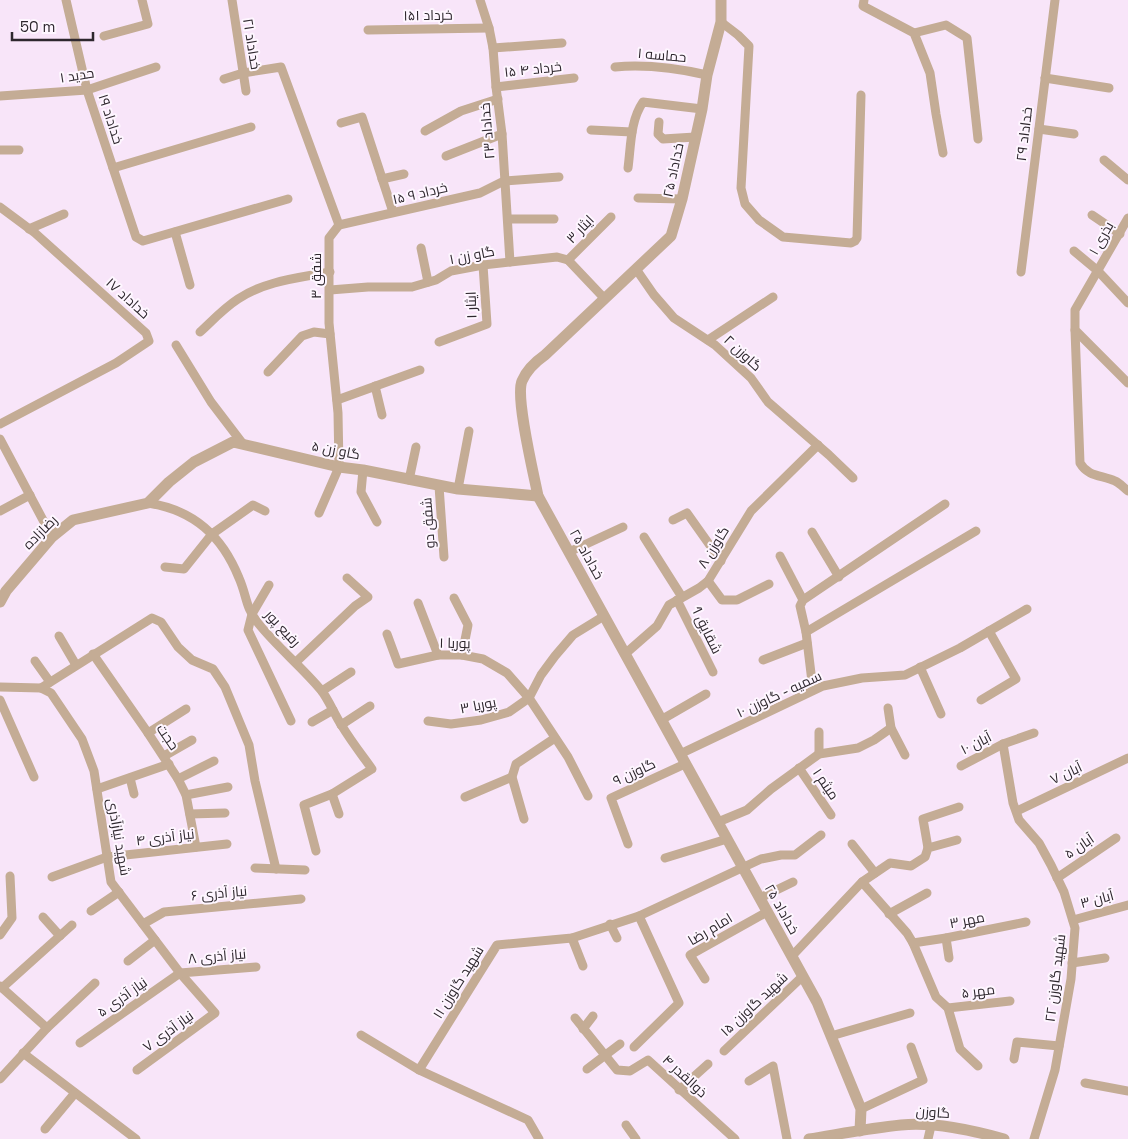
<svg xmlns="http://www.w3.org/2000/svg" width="1128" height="1139" viewBox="0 0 1128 1139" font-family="'Space Grotesk',Cairo,sans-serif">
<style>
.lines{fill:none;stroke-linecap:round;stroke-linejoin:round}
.minor{stroke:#c4ac95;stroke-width:9}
.tertiary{stroke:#c4ac95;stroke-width:11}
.labels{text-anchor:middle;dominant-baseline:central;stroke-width:4;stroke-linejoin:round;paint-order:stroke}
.street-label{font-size:14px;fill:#2e272e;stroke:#fef6ff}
</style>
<rect width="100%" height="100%" fill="#f8e5f9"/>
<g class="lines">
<g class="minor">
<polyline points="66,0 87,90 136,237 143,241 288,199"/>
<polyline points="232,0 246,91"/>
<polyline points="480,0 489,28 493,48 496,87 502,134 510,262"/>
<polyline points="864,0 863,6 914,33 930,73 936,114 943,153"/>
<polyline points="721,22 738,35 749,46 741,188 745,204 759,220 783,237 851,243 855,241 857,238 861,95"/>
<polyline points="368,30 489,28"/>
<polyline points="914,33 946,25 967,38 978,139"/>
<polyline points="104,36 148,24 142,0"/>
<polyline points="493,48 562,43"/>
<path d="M 615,67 C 647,64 676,68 707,75"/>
<polyline points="1045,78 1109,88"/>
<polyline points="224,79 243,73 281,67 339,225 329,238 329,323 338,413 339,467 319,513"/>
<polyline points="496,87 574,78"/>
<polyline points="0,96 87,90 156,67"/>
<polyline points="659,122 658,134 663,139 695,137"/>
<polyline points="341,123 362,117 393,212"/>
<polyline points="1039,129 1074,134"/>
<polyline points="591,130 632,132"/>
<polyline points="425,131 461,111 498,99"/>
<polyline points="0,150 19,150"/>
<polyline points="446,156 502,134"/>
<polyline points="1104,160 1128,180"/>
<polyline points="113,168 251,127"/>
<path d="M 628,168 C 631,146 630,121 643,102 L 702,109"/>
<polyline points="382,179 404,174"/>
<polyline points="638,198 682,199"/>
<polyline points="0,207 35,233 146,333 149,341 116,363 0,424"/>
<polyline points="1092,215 1120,234"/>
<polyline points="1128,218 1075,310 1075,330 1128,383"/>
<polyline points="508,219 554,219"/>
<polyline points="339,225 480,193 504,181 559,177"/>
<polyline points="29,229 64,214"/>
<polyline points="175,232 190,285"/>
<polyline points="421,248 428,282"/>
<polyline points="1074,251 1098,271 1128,303"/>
<polyline points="568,260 611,217"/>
<polyline points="636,269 654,295 674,318 715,345 751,378 768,402 829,455 853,478"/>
<polyline points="1021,272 1055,0"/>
<polyline points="330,290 368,287 412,287 436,280 451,271 483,265 557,257 568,260 604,298"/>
<path d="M 1075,330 L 1080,463 C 1088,477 1102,475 1115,481 C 1120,483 1124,488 1128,491"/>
<path d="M 200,332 C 212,321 224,308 238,299 C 265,281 298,278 330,272"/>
<polyline points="708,340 773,297"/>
<polyline points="439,342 487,324 483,265"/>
<polyline points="176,345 211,402 243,444"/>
<polyline points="268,372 302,336 314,332 330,334"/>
<polyline points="375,386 382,415"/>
<polyline points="337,400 420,370"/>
<polyline points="0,439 52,537"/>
<polyline points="363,470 361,492 377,522"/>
<polyline points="409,480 416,447"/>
<polyline points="439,486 444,557"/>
<polyline points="458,489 469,431"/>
<path d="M 148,503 C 194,510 222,536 239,578 C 247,596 245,607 258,623 C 277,647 301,666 321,690 C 329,700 334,714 342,726 C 351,741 362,755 372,769 L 332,794 L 304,805 L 316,851"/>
<polyline points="0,511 30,495"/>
<polyline points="673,520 687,513 721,561"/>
<polyline points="812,532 839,577"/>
<polyline points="644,537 682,597"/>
<polyline points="569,552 623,527"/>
<polyline points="780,556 803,600"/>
<polyline points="165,567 184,569 212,534 253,505 265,511"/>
<polyline points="708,581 722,600 737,600 769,584"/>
<polyline points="269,585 252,614 248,630 291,721"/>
<polyline points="454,598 468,625 462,655"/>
<polyline points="677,600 713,672"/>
<polyline points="418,603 438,655"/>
<polyline points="806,632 976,531"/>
<polyline points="387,634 398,664 438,655 462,655 483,659 507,673 529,698 568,757 588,796"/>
<polyline points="59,636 76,665"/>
<polyline points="93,654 148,733 178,779 186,795 196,847"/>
<polyline points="625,654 657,626 669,605 699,588 708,581 751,511 818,445"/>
<polyline points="763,660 807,643"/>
<polyline points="35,661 50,682"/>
<polyline points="296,662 355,606 368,597 347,578"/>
<polyline points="920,667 941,714"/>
<polyline points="0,687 41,688 51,693 82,739 94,771 111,882 180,973 215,1013 137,1070"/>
<polyline points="41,688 152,618 161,622 178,647 192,660 213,669 225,687 249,745 255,781 276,869"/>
<polyline points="813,690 806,632 800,606 803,600 945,504"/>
<polyline points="322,691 351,672"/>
<polyline points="0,700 34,777"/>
<polyline points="981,700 1016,679 989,631"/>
<polyline points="888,708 891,728 905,755"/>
<polyline points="661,720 706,694"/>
<polyline points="428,721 451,724 481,720 509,712 529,698 541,675 555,656 573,635 604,616"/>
<polyline points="312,722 333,710"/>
<polyline points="341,725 370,706"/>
<polyline points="148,733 186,709"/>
<polyline points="1003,744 1013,803 1019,820 1039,843 1051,865 1064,892 1075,928 1071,979 1055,1070 1034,1139"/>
<polyline points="680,754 823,686 862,678 905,675 960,648 1027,609"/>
<polyline points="819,754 819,732"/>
<polyline points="164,756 192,740"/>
<polyline points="961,766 1003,744 1034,733"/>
<polyline points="799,768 831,815"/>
<polyline points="130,778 134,794"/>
<polyline points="178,779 214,761"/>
<polyline points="97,789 169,764"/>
<polyline points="332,794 339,814"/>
<polyline points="186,795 228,787"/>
<polyline points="465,797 512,777"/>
<polyline points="1017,811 1128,758"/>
<polyline points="190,814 225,813"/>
<polyline points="524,819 512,777 516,764 555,738"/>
<polyline points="718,822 747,810 771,789 819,754 858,748 874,740 891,728"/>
<polyline points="628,844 611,798 685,764"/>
<polyline points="852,844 875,873"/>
<polyline points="928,848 923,819 959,807"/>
<polyline points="665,858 727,839"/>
<polyline points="255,868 305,870"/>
<polyline points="52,877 107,857 227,844"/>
<polyline points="1057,878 1116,838"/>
<polyline points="862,882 907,933 913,943 936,997 948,1008 960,1049 978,1066"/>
<polyline points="760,898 793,882"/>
<polyline points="91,911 119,892"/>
<polyline points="889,914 927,893"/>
<polyline points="43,917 60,936"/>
<polyline points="1073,920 1128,905"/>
<polyline points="143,924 164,912 301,899"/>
<polyline points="610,924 617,938"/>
<polyline points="0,935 12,918 10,876"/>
<polyline points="572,938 583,966"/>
<polyline points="946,938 949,958"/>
<polyline points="913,943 946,938 1026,922"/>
<polyline points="792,956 862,882 890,863 911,866 925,857 928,848 957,840"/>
<polyline points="128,961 155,940"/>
<polyline points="1072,963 1105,958"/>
<polyline points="705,979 690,955 767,912"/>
<polyline points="0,986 47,1028"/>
<polyline points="2,988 72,925"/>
<polyline points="948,1008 1010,1001"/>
<polyline points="575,1018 617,1070 630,1071 648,1060 735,1139"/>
<polyline points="583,1029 593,1016"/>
<polyline points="361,1035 419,1070 497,945 572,938 639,916 761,859 781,855 795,855 821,835"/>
<polyline points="831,1036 910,1013"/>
<polyline points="80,1043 180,973 256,967"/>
<polyline points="634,1047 679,1003 639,916"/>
<polyline points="724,1051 803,976"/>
<polyline points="23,1053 136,1139"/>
<polyline points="1014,1059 1017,1042 1059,1046"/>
<polyline points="587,1069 620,1044"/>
<polyline points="419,1070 528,1120 539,1139"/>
<polyline points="0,1079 47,1028 95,983"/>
<polyline points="749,1081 773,1066 787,1139"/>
<polyline points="1085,1083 1128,1091"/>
<polyline points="679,1090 708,1064"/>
<polyline points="861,1109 923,1080 911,1047"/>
<polyline points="626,1125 636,1139"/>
<polyline points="45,1129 75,1093"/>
<polyline points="928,1139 931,1126"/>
</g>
<g class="tertiary">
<path d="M 721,0 L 721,22 L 707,75 L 702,109 L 682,199 L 671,236 L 545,355 C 535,362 527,369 522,381 C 515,397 534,475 538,496 L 817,1002 L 861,1109 L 860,1131"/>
<polyline points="0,602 6,591 52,537 73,520 148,503 169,482 194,462 233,442 339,467 363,470 458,489 538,496"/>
<path d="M 809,1139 C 840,1134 870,1128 901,1125 C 935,1122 971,1130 1004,1139"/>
</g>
</g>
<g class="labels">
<g class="street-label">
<text transform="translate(428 15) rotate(-1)">۱۵خرداد ۱</text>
<text transform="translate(252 44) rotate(81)">خداداد ۲۱</text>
<text transform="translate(662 55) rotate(5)">حماسه ۱</text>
<text transform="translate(533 69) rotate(-6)">۱۵ خرداد ۴</text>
<text transform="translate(77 75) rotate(-9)">حدید ۱</text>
<text transform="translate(111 119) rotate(72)">خداداد ۱۹</text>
<text transform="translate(487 131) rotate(-95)">خداداد ۲۳</text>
<text transform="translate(1024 134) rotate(-83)">خداداد ۲۹</text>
<text transform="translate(673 170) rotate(-78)">خداداد ۲۵</text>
<text transform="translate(420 193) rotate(-13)">۱۵ خرداد ۹</text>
<text transform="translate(580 229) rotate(-46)">ایثار ۳</text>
<text transform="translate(1101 238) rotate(-61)">بذری ۱</text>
<text transform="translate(472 255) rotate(-11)">گاو زن ۱</text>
<text transform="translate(316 276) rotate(-90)">شفق ۳</text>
<text transform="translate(128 298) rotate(42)">خداداد ۱۷</text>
<text transform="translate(471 305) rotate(-92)">ایثار ۱</text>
<text transform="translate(743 353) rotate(43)">گاوزن ۲</text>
<text transform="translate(336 450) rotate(11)">گاو زن ۵</text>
<text transform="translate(428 523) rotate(-94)">شفق دو</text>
<text transform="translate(40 532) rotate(-45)">رضازاده</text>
<text transform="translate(713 547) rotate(-58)">گاوزن ۸</text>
<text transform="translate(587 554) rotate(61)">خداداد ۲۵</text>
<text transform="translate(283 628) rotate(47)">رفیع پور</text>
<text transform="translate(707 630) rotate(64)">شقایق 1</text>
<text transform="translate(455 643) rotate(1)">پوریا ۱</text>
<text transform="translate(779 694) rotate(-25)">سمیه - گاوزن ۱۰</text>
<text transform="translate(478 705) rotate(-11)">پوریا ۳</text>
<text transform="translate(168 737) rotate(56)">حجت</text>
<text transform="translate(976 743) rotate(-27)">آبان ۱۰</text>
<text transform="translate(634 772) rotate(-25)">گاوزن ۹</text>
<text transform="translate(1066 773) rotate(-25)">آبان ۷</text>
<text transform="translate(826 784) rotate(56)">میثم ۱</text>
<text transform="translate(119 837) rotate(80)">شهید نیازآذری</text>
<text transform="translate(165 837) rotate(-7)">نیاز آذری ۴</text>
<text transform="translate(1079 846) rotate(-34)">آبان ۵</text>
<text transform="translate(219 893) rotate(-5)">نیاز آذری ۶</text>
<text transform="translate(1097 899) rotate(-15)">آبان ۳</text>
<text transform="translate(782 909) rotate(61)">خداداد ۲۵</text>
<text transform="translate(967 920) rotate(-11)">مهر ۳</text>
<text transform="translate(710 929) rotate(-31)">امام رضا</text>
<text transform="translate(217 956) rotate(-5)">نیاز آذری ۸</text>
<text transform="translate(1055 978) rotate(-83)">شهید گاوزن ۲۲</text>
<text transform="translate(458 982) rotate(-58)">شهید گاوزن ۱۱</text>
<text transform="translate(978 991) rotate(-7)">مهر ۵</text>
<text transform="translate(122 997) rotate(-35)">نیاز آذری ۵</text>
<text transform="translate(754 1004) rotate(-43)">شهید گاوزن ۱۵</text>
<text transform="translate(168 1031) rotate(-36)">نیاز آذری ۷</text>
<text transform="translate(685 1076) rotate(43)">ذوالقدر ۴</text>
<text transform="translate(933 1112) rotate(4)">گاوزن</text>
</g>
</g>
<path d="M12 32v8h81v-8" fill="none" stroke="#2e272e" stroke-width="2.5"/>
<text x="20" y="32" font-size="15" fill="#2e272e" stroke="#fef6ff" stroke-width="4" paint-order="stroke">50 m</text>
</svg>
